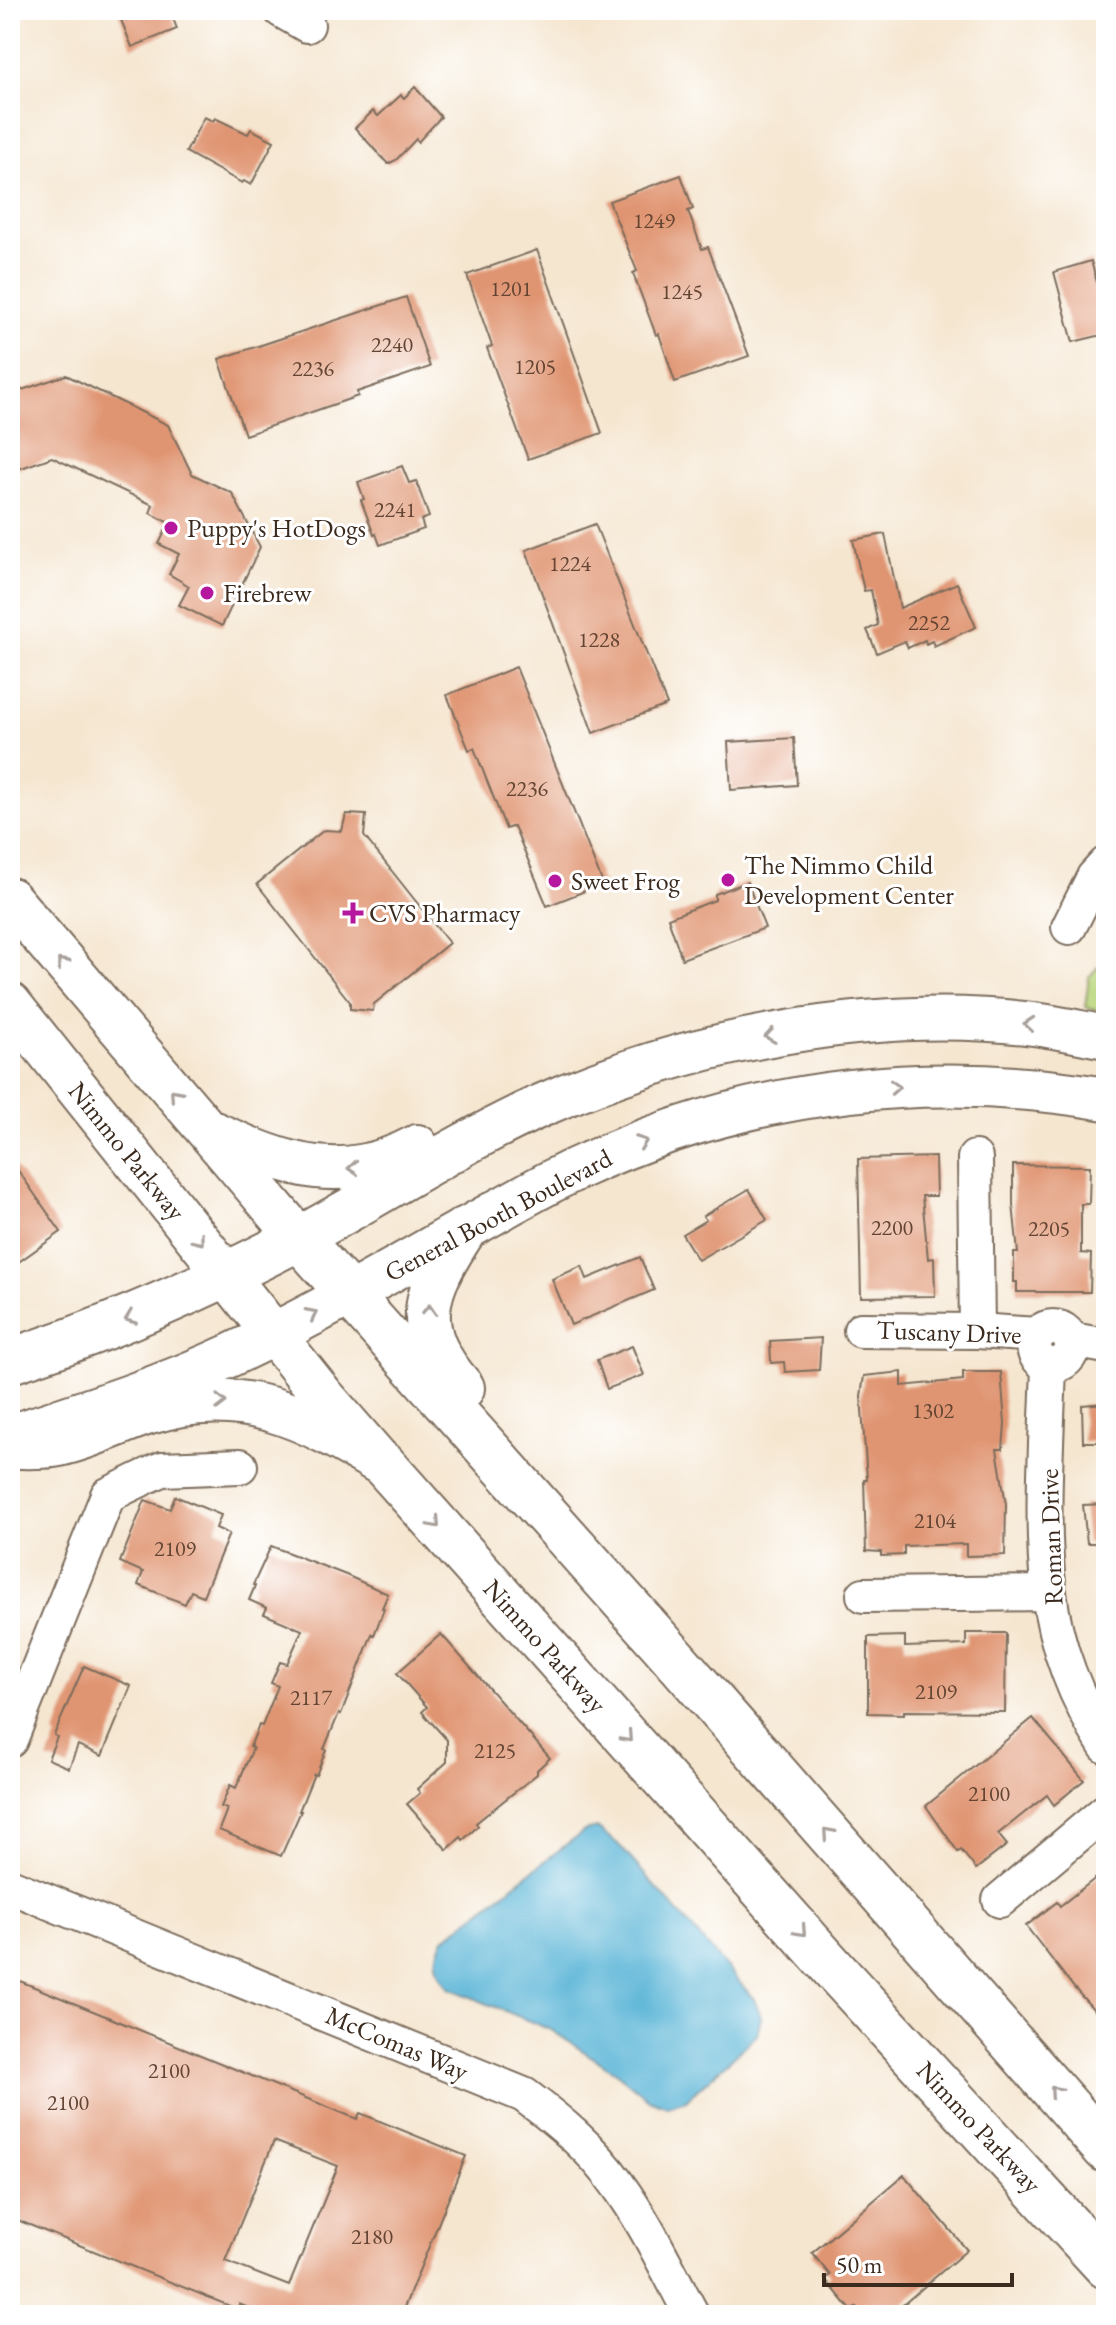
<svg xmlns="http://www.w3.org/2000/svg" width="1116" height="2325" viewBox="0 0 1116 2325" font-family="'EB Garamond',serif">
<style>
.green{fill:#b9d57a;stroke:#7a804c;stroke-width:2}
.water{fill:#58b4d6;stroke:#4a6f7a;stroke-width:2}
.building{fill:#e09572;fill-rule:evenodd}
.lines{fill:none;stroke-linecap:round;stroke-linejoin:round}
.minor-casing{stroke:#7c6c5c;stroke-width:38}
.major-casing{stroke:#7c6c5c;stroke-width:46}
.highway-casing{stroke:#7c6c5c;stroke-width:48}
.minor{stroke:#fff;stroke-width:34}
.major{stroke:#fff;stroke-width:42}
.highway{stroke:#fff;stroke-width:44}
.oneway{stroke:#a79f9a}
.poi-dot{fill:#b5179e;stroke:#fff;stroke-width:3}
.labels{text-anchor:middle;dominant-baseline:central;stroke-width:6;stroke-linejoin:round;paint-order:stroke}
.number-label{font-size:22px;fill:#644533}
.poi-label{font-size:26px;fill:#3b2a1e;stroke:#fff;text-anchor:start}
.street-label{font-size:26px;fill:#3b2a1e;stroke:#fff}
</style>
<rect width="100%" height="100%" fill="#fff"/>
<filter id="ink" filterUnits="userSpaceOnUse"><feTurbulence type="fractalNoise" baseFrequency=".0125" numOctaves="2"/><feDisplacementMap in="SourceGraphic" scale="16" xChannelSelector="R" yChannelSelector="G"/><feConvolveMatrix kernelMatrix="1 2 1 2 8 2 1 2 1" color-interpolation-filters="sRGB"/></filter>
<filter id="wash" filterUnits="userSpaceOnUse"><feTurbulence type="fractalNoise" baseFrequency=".006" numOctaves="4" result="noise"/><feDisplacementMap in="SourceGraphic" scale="32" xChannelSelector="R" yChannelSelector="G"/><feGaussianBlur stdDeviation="1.8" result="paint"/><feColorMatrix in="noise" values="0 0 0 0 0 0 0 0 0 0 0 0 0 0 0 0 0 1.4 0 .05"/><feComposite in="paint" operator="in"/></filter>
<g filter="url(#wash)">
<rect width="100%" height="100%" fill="#f5e6d0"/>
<polygon class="green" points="1106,958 1106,1013 1085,1007 1089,977"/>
<path class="water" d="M 597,1828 L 618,1844 L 754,1999 L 761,2017 L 757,2035 L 686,2100 L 667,2106 L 649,2099 L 618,2074 L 551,2030 L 449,1988 C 435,1971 433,1959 444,1939 L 584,1831 Z"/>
<g id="blocks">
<g class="building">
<polygon points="117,10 170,10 177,29 132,47"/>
<polygon points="415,87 441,117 418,142 416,139 396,160 388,164 355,128 373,111 378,116 401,95 404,98"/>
<polygon points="204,117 213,121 215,118 248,134 251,129 274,141 251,185 244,181 242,183 186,152"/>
<polygon points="681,175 693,209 688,211 702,249 708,247 749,356 675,382 659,334 656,335 633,273 637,271 609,201"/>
<polygon points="537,250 602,433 528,459 487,348 492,346 467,275"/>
<polygon points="1091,261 1106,315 1106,334 1073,342 1054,272"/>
<polygon points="406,297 430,367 357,392 358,396 245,435 219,359"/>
<polygon points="66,375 168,425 192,474 232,493 260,547 222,626 179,605 189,586 169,574 179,554 159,544 169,523 150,513 153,505 52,457 10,472 10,394"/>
<polygon points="402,466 409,483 416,481 429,517 421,520 424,529 380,545 376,534 374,535 361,500 364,499 358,482"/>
<polygon points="595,524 667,705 593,733 526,550"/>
<polygon points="885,534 900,608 957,583 976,627 934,646 932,641 926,644 925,640 908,648 905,641 877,653 867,630 878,625 871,590 864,591 853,540"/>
<polygon points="516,667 603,884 547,906 514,826 506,829 474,748 469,750 447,695"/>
<polygon points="794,738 797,785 731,790 728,742"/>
<polygon points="346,814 366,815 364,836 449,943 374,1004 373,1011 350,1009 350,1002 257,884 324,830 342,831"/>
<polygon points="747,882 765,928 682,959 668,918 715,900 715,894"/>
<polygon points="935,1157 936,1196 922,1196 928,1259 934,1258 935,1296 861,1297 858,1159"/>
<polygon points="10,1159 61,1232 10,1268"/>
<polygon points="1013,1165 1090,1166 1089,1204 1081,1204 1081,1253 1091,1254 1090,1292 1017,1292 1017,1282 1014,1282 1014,1253 1018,1253 1013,1204"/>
<polygon points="749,1189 767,1220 698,1260 682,1234 706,1220 703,1216"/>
<polygon points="640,1257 654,1290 571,1325 552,1279 582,1266 587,1279"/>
<polygon points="821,1338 819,1370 785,1372 784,1362 771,1363 770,1341"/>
<polygon points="632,1346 644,1375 607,1389 597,1360"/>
<polygon points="902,1372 902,1386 963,1380 963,1372 1001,1372 1005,1424 1003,1449 997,1449 1006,1504 1005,1555 966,1556 966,1544 904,1546 904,1555 881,1556 881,1552 866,1551 864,1479 867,1479 861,1396 864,1376"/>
<polygon points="1106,1403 1106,1442 1083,1442 1082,1405"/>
<polygon points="175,1496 221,1515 216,1528 229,1534 203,1596 191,1591 185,1604 138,1585 143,1572 120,1562 145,1500 170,1509"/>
<polygon points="1106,1504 1106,1543 1087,1543 1083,1505"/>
<polygon points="271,1546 346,1575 388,1594 382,1608 384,1609 374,1635 372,1634 341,1714 339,1713 324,1749 326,1750 316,1775 314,1774 299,1811 301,1811 281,1856 219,1830 227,1809 221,1807 230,1785 236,1788 253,1748 250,1747 259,1725 262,1726 278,1686 271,1683 280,1662 287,1664 302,1630 264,1614 267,1608 249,1600 255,1586 253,1585"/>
<polygon points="966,1633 1006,1633 1005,1712 904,1711 904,1714 868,1713 868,1637 905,1636 905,1647 966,1645"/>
<polygon points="441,1634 550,1758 537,1770 537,1774 476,1823 478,1826 463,1840 461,1837 447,1850 407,1804 420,1793 417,1789 447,1762 447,1740 422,1712 427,1707 397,1673"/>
<polygon points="84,1666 131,1686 102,1756 78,1745 69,1768 48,1759 57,1737 54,1735"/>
<polygon points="1033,1718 1084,1780 1054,1805 1047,1795 998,1834 1007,1845 976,1869 961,1850 958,1852 926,1806"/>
<polygon points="1106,1870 1106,2023 1075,1989 1026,1926 1057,1902 1060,1906"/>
<path d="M 10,1977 L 357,2119 L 360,2113 L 466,2156 L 401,2315 L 266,2315 L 239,2304 L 237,2309 L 10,2217 ZM 274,2141 L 338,2166 L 289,2286 L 225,2261 Z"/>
<polygon points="904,2175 967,2250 891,2315 864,2315 857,2307 852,2311 825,2279 830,2275 812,2253"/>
</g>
</g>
</g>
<g filter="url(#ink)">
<use href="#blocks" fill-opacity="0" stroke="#7c6c5c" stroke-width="2"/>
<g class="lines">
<defs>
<g id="minor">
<polyline points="281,10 307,25"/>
<polyline points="1069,927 1094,877 1106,864"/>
<polyline points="975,1158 977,1331"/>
<circle cx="1053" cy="1346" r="19"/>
<polyline points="861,1330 977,1331 1038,1335"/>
<polyline points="1072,1340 1106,1346"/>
<path d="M 1049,1365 C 1047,1437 1040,1522 1049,1592 C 1055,1646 1077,1701 1106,1746"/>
<polyline points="864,1595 1049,1593"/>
<polyline points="10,1740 108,1495 162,1469 240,1466"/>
<path d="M 10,1886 L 524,2095 C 559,2121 593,2149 618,2185 C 646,2223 669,2273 692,2315"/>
<polyline points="1000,1900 1106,1811"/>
</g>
<g id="major">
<path d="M 10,899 L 299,1238 C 379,1195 455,1145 538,1107 C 687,1040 878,1003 1041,1025 C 1062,1028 1084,1033 1106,1037"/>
<polyline points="10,1004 323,1396 377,1458"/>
<path d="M 214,1133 C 288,1166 341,1186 417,1146"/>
<path d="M 10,1436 C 84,1412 160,1388 231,1355 C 307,1319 381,1277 454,1235 C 495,1213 534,1189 576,1169 C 746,1090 922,1068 1106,1099"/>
</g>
<g id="highway">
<path d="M 10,1361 C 111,1329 205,1287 299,1238 L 662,1644 L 1106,2150"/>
<path d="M 462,1388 C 409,1328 424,1291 464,1230"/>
<path d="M 10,1446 C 24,1446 39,1447 53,1445 C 80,1441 119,1422 146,1413 C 240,1382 306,1417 383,1464 L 839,1975 L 1106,2266"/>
</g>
</defs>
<use href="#minor" class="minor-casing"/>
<use href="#major" class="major-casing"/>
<use href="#highway" class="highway-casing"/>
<use href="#minor" class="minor"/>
<use href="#major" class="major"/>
<use href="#highway" class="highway"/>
</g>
<defs><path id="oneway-chevron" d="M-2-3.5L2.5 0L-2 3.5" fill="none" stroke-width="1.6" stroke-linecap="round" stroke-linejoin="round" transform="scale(2)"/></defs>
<g class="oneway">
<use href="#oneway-chevron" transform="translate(62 963) rotate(-131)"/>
<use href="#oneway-chevron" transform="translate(1029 1024) rotate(-175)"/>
<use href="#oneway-chevron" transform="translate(770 1036) rotate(171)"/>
<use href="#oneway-chevron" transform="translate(895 1087) rotate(-3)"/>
<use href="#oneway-chevron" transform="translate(175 1094) rotate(-131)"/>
<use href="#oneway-chevron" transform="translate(642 1142) rotate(-20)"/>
<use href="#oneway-chevron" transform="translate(353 1168) rotate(176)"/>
<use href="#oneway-chevron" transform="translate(199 1240) rotate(51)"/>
<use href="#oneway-chevron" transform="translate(429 1310) rotate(-87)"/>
<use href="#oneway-chevron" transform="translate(312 1314) rotate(-27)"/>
<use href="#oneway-chevron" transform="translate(130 1318) rotate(159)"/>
<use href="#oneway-chevron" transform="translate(221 1402) rotate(1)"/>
<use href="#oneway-chevron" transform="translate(435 1523) rotate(48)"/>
<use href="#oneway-chevron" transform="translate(627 1737) rotate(48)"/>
<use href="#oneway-chevron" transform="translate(828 1833) rotate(-131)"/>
<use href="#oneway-chevron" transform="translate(801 1931) rotate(48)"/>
<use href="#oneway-chevron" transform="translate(1055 2091) rotate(-131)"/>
</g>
</g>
<g class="poi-dot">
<circle cx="171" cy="528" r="8"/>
<circle cx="207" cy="593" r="8"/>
<circle cx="728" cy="880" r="8"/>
<circle cx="555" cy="881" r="8"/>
<path d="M349 901h8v8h8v8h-8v8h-8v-8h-8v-8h8z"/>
</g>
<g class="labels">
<g class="number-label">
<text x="654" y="220">1249</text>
<text x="511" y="288">1201</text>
<text x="682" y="291">1245</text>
<text x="392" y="344">2240</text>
<text x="535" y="366">1205</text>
<text x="313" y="368">2236</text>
<text x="395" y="509">2241</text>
<text x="570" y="563">1224</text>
<text x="929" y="622">2252</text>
<text x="599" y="639">1228</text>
<text x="527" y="788">2236</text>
<text x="892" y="1227">2200</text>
<text x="1049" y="1228">2205</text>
<text x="933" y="1410">1302</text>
<text x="935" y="1520">2104</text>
<text x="175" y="1548">2109</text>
<text x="936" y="1691">2109</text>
<text x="311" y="1697">2117</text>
<text x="495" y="1750">2125</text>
<text x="989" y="1793">2100</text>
<text x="169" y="2070">2100</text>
<text x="68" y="2102">2100</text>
<text x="372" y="2236">2180</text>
</g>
<g class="poi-label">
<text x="187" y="528">Puppy's HotDogs</text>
<text x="223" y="593">Firebrew</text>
<text x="744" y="865">The Nimmo Child<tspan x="744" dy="30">Development Center</tspan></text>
<text x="571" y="881">Sweet Frog</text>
<text x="369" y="913">CVS Pharmacy</text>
</g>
<g class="street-label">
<text transform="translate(127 1151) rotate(51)">Nimmo Parkway</text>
<text transform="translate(498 1215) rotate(-28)">General Booth Boulevard</text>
<text transform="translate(949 1332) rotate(2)">Tuscany Drive</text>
<text transform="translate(1051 1537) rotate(-92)">Roman Drive</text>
<text transform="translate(545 1646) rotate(48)">Nimmo Parkway</text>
<text transform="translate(397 2043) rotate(23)">McComas Way</text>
<text transform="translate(979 2127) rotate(47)">Nimmo Parkway</text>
</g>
</g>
<rect width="1116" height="2325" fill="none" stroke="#fff" stroke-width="40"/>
<path d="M824 2273v12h188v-12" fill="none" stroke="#3b2a1e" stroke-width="4"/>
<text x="836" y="2273" font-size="24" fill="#3b2a1e" stroke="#ffffff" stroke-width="6" paint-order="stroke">50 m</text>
</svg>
